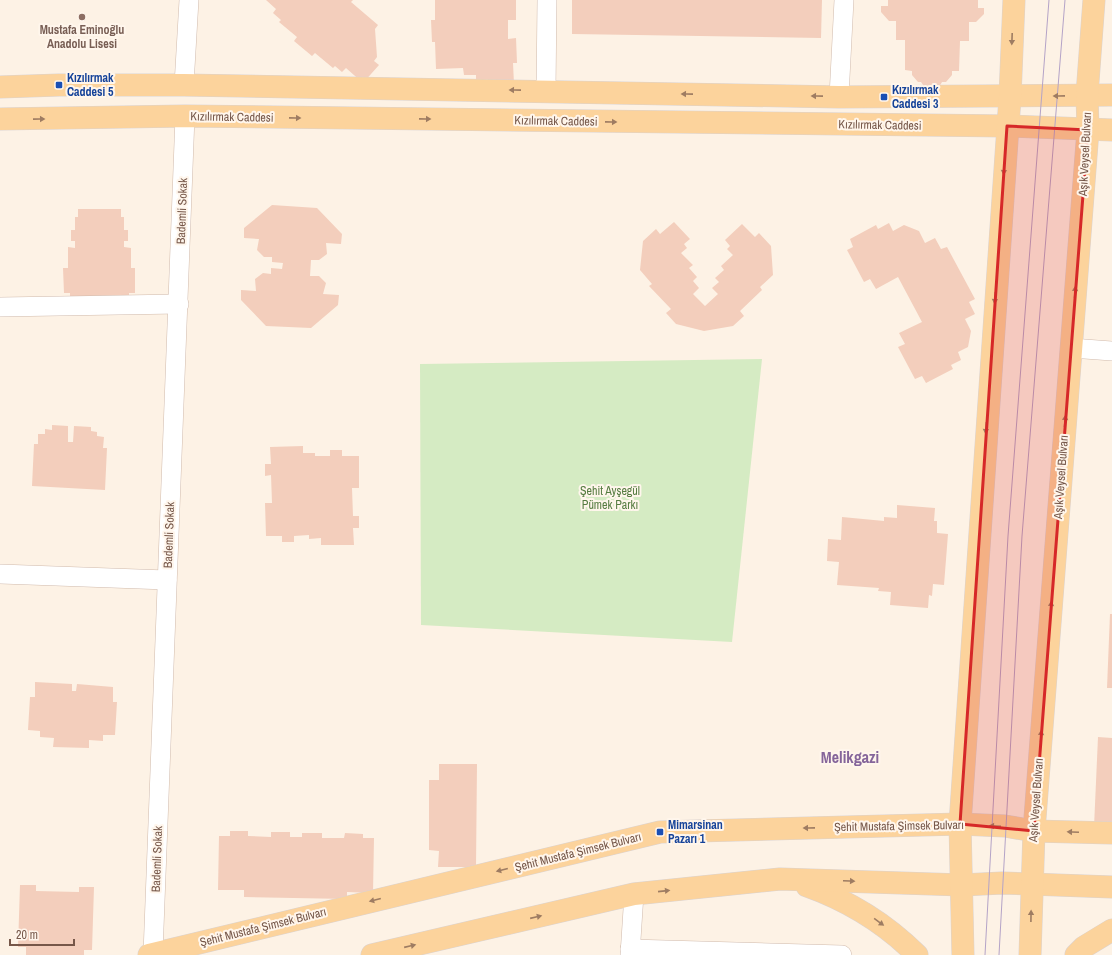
<svg xmlns="http://www.w3.org/2000/svg" width="1112" height="955" viewBox="0 0 1112 955" font-family="'Archivo Narrow',sans-serif">
<style>
.green{fill:#d5ebc3}
.building{fill:#f3cebc}
.lines{fill:none;stroke-linecap:round;stroke-linejoin:round}
.minor-casing{stroke:#d1bbad;stroke-width:20}
.primary-casing{stroke:#dbd3d0;stroke-width:23}
.minor{stroke:#fff;stroke-width:19}
.primary{stroke:#fcd39c;stroke-width:22}
.tram{stroke:#b4a3c7;stroke-width:1}
.oneway{fill:#9e7c62}
.marked{fill:#d62828;fill-opacity:0.2;stroke:#d62828;stroke-width:3;stroke-linejoin:round}
.education-dot{fill:#8d6e63;stroke:#fff6ec;stroke-width:1.5}
.transit-dot{fill:#1a4fb4;stroke:#fff6ec;stroke-width:1.5}
.labels{text-anchor:middle;dominant-baseline:central;stroke-width:4;stroke-linejoin:round;paint-order:stroke}
.education-label{font-size:12px;font-weight:bold;fill:#785e54;stroke:#fff6ec}
.transit-label{font-size:12px;font-weight:bold;fill:#164399;stroke:#fff6ec;text-anchor:start}
.street-label{font-size:12px;fill:#765749;stroke:#fff6ec}
.park-label{font-size:12px;fill:#567c41;stroke:#fff6ec}
.district-label{font-size:16px;font-weight:bold;fill:#85659a;stroke:#fff6ec}
</style>
<rect width="100%" height="100%" fill="#fdf2e5"/>
<polygon class="green" points="762,359 732,642 421,625 420,364"/>
<g class="building">
<polygon points="266,0 353,0 351,2 378,25 375,29 377,57 374,61 379,65 363,83 346,68 342,72 335,66 333,68 315,53 312,56 294,41 297,37 279,22 281,20 273,13 276,9"/>
<polygon points="435,0 516,0 516,20 508,20 508,39 516,38 517,63 513,63 514,84 489,85 488,79 476,79 476,75 464,75 463,68 436,69 435,42 432,42 431,20 435,20"/>
<polygon points="572,0 822,0 821,38 572,34"/>
<polygon points="888,0 978,0 978,8 984,8 984,14 976,22 969,22 969,41 960,41 959,71 952,71 952,75 946,82 942,82 936,92 928,92 921,82 918,82 912,75 912,71 905,70 905,40 896,40 896,21 889,21 881,12 881,6 888,6"/>
<polygon points="272,205 317,208 342,234 341,244 326,243 327,254 319,260 311,260 310,276 319,276 326,283 323,294 339,295 338,305 311,328 266,326 241,300 241,290 256,291 255,279 263,273 271,274 271,268 282,269 283,263 272,262 272,257 264,257 257,250 259,239 244,238 244,228"/>
<polygon points="78,209 121,209 121,217 124,217 124,230 128,230 128,241 124,241 124,247 131,248 131,268 135,268 135,293 129,293 129,304 70,304 70,293 64,293 63,268 68,268 68,247 75,248 75,241 71,241 71,230 75,230 75,217 78,217"/>
<polygon points="674,222 690,239 684,244 687,248 681,253 693,265 689,268 697,277 693,281 699,288 693,294 705,306 718,294 712,288 719,282 715,278 724,270 721,266 733,255 727,249 730,246 725,240 742,224 755,237 759,233 771,246 773,275 760,287 762,290 740,311 744,316 733,326 704,331 676,324 666,313 671,309 649,286 652,284 640,270 643,241 656,229 660,234"/>
<polygon points="889,223 893,231 904,225 919,231 925,243 935,238 941,249 947,247 975,299 969,302 975,314 965,319 971,331 968,347 958,352 961,360 951,365 953,369 926,383 922,376 915,379 898,347 905,344 899,333 922,322 898,277 876,289 870,279 864,282 847,250 853,247 850,239 876,225 878,229"/>
<polygon points="52,425 68,426 68,442 73,442 74,426 91,427 91,431 97,432 97,436 104,437 103,448 107,448 105,490 32,486 34,444 38,444 38,434 45,434 45,429 52,430"/>
<polygon points="303,446 303,453 315,453 315,456 330,456 330,450 342,450 342,456 359,456 359,488 352,488 353,516 359,516 359,528 353,528 354,545 321,545 321,538 309,539 309,535 294,536 294,542 282,542 282,536 266,536 265,503 272,503 271,475 265,476 265,464 271,464 270,447"/>
<polygon points="897,505 935,508 934,521 937,521 937,533 948,534 944,585 933,584 932,596 929,595 928,608 890,605 891,592 878,591 879,588 837,585 839,562 827,561 828,539 841,540 842,517 884,521 884,517 897,518"/>
<polygon points="1110,614 1112,614 1112,688 1107,688"/>
<polygon points="35,682 72,684 72,691 76,691 77,684 113,687 113,702 117,702 115,735 103,735 103,741 89,740 89,748 53,747 54,738 40,737 40,731 28,730 30,697 35,697"/>
<polygon points="1098,737 1112,738 1112,828 1094,827"/>
<polygon points="439,764 477,764 476,867 438,867 439,851 429,850 429,780 439,780"/>
<polygon points="230,831 248,831 248,836 271,837 271,832 290,832 290,837 302,837 302,833 322,833 322,838 344,838 345,833 363,834 363,838 374,838 373,893 347,892 347,899 244,897 244,890 218,890 219,836 230,836"/>
<polygon points="20,885 36,885 36,891 79,892 79,887 94,887 92,950 84,950 84,955 26,955 26,947 18,947"/>
</g>
<g class="lines">
<defs>
<g id="minor">
<polyline points="184,85 189,0"/>
<polyline points="546,91 547,0"/>
<polyline points="839,97 844,0"/>
<polyline points="0,307 179,304"/>
<polyline points="1071,348 1112,351"/>
<polyline points="0,574 167,580"/>
<polyline points="630,949 842,955"/>
<polyline points="153,954 185,116"/>
<polyline points="630,955 634,894"/>
</g>
<g id="primary">
<polyline points="0,87 59,85 184,85 839,97 1112,95"/>
<polyline points="0,119 185,116 1007,126 1112,130"/>
<path d="M 807,886 C 849,901 885,923 917,955"/>
<polyline points="149,955 660,832 960,824 1005,826 1034,831 1112,833"/>
<polyline points="372,955 634,894 780,879 962,885 1002,883 1112,887"/>
<polyline points="963,955 960,824 1010,97 1014,0"/>
<polyline points="1030,955 1034,831 1088,130 1087,95 1094,0"/>
<polyline points="1076,955 1084,947 1112,930"/>
</g>
</defs>
<use href="#minor" class="minor-casing"/>
<use href="#primary" class="primary-casing"/>
<use href="#minor" class="minor"/>
<use href="#primary" class="primary"/>
<g class="tram">
<polyline points="985,955 1008,536 1049,0"/>
<polyline points="999,955 1022,536 1065,0"/>
</g>
</g>
<defs><path id="oneway-solid" d="M-6-.8H1V-3.2L6.5 0L1 3.2V.8H-6Z"/></defs>
<g class="oneway">
<use href="#oneway-solid" transform="translate(1012 39) rotate(92)"/>
<use href="#oneway-solid" transform="translate(515 90) rotate(-179)"/>
<use href="#oneway-solid" transform="translate(687 94) rotate(-179)"/>
<use href="#oneway-solid" transform="translate(817 96) rotate(-179)"/>
<use href="#oneway-solid" transform="translate(1059 96) rotate(179)"/>
<use href="#oneway-solid" transform="translate(295 118) rotate(1)"/>
<use href="#oneway-solid" transform="translate(39 119) rotate(-1)"/>
<use href="#oneway-solid" transform="translate(425 119) rotate(1)"/>
<use href="#oneway-solid" transform="translate(611 122) rotate(1)"/>
<use href="#oneway-solid" transform="translate(1004 169) rotate(94)"/>
<use href="#oneway-solid" transform="translate(1075 292) rotate(-86)"/>
<use href="#oneway-solid" transform="translate(995 298) rotate(94)"/>
<use href="#oneway-solid" transform="translate(1065 421) rotate(-85)"/>
<use href="#oneway-solid" transform="translate(986 428) rotate(94)"/>
<use href="#oneway-solid" transform="translate(1051 607) rotate(-86)"/>
<use href="#oneway-solid" transform="translate(1041 736) rotate(-86)"/>
<use href="#oneway-solid" transform="translate(995 826) rotate(-177)"/>
<use href="#oneway-solid" transform="translate(809 828) rotate(179)"/>
<use href="#oneway-solid" transform="translate(1073 832) rotate(-178)"/>
<use href="#oneway-solid" transform="translate(502 870) rotate(166)"/>
<use href="#oneway-solid" transform="translate(849 881) rotate(2)"/>
<use href="#oneway-solid" transform="translate(664 891) rotate(-6)"/>
<use href="#oneway-solid" transform="translate(375 900) rotate(166)"/>
<use href="#oneway-solid" transform="translate(1031 916) rotate(-89)"/>
<use href="#oneway-solid" transform="translate(536 917) rotate(-13)"/>
<use href="#oneway-solid" transform="translate(879 922) rotate(36)"/>
<use href="#oneway-solid" transform="translate(410 946) rotate(-13)"/>
</g>
<path class="marked" d="M 1007,126 L 1088,130 L 1034,831 L 960,824 Z"/>
<circle class="education-dot" cx="82" cy="17" r="4"/>
<g class="transit-dot">
<rect x="55" y="81" width="8" height="8" rx="2"/>
<rect x="880" y="93" width="8" height="8" rx="2"/>
<rect x="656" y="828" width="8" height="8" rx="2"/>
</g>
<g class="labels">
<g class="education-label">
<text x="82" y="30">Mustafa Eminoğlu<tspan x="82" dy="14">Anadolu Lisesi</tspan></text>
</g>
<g class="transit-label">
<text x="67" y="78">Kızılırmak<tspan x="67" dy="14">Caddesi 5</tspan></text>
<text x="892" y="90">Kızılırmak<tspan x="892" dy="14">Caddesi 3</tspan></text>
<text x="668" y="825">Mimarsinan<tspan x="668" dy="14">Pazarı 1</tspan></text>
</g>
<g class="street-label">
<text transform="translate(232 117) rotate(1)">Kızılırmak Caddesi</text>
<text transform="translate(556 121) rotate(1)">Kızılırmak Caddesi</text>
<text transform="translate(880 125) rotate(1)">Kızılırmak Caddesi</text>
<text transform="translate(1085 154) rotate(-87)">Aşık Veysel Bulvarı</text>
<text transform="translate(182 211) rotate(-88)">Bademli Sokak</text>
<text transform="translate(1061 477) rotate(-86)">Aşık Veysel Bulvarı</text>
<text transform="translate(169 535) rotate(-88)">Bademli Sokak</text>
<text transform="translate(1036 800) rotate(-86)">Aşık Veysel Bulvarı</text>
<text transform="translate(899 826) rotate(-1)">Şehit Mustafa Şimsek Bulvarı</text>
<text transform="translate(578 852) rotate(-14)">Şehit Mustafa Şimsek Bulvarı</text>
<text transform="translate(157 859) rotate(-88)">Bademli Sokak</text>
<text transform="translate(263 927) rotate(-14)">Şehit Mustafa Şimsek Bulvarı</text>
</g>
<g class="park-label">
<text x="610" y="491">Şehit Ayşegül<tspan x="610" dy="14">Pümek Parkı</tspan></text>
</g>
<g class="district-label">
<text x="850" y="757">Melikgazi</text>
</g>
</g>
<path d="M10 939v6h64v-6" fill="none" stroke="#765749" stroke-width="2"/>
<text x="16" y="939" font-size="12" fill="#765749" stroke="#fff6ec" stroke-width="3" paint-order="stroke">20 m</text>
</svg>
